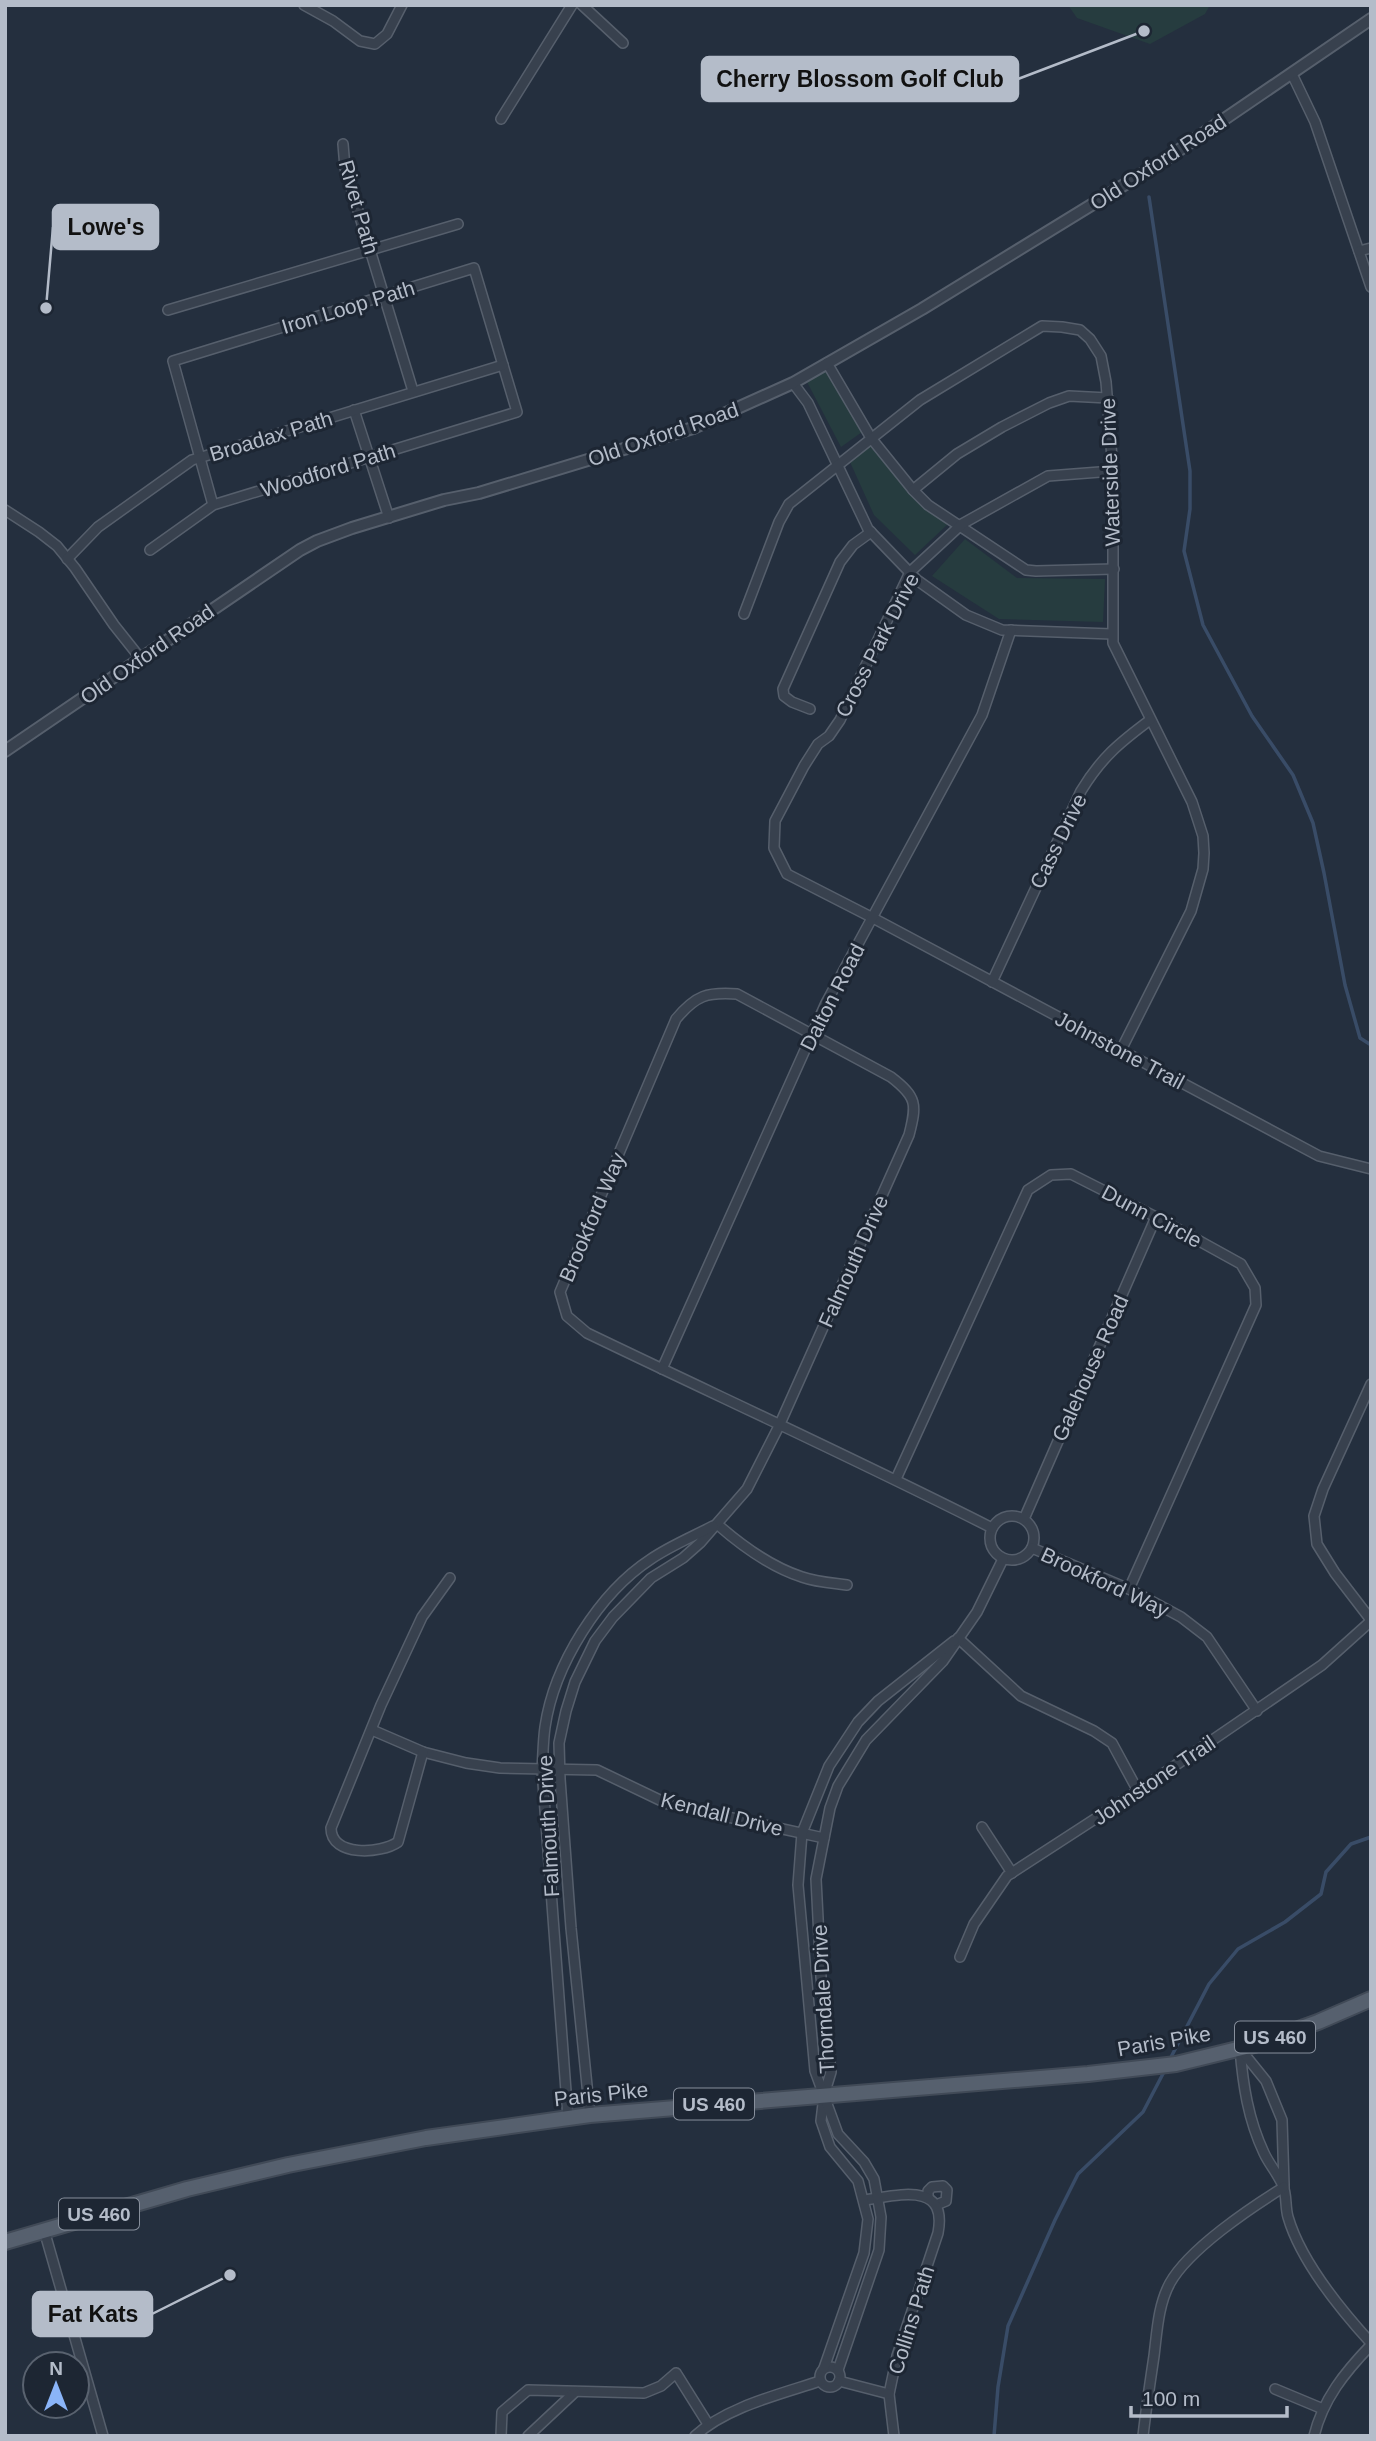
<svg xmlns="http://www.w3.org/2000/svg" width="1376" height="2441" viewBox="0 0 1376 2441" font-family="Arial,sans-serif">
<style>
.green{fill:#263c3f}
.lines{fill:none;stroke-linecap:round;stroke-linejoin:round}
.stream{stroke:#394c67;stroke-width:3.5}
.minor-casing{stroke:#565f6c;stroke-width:12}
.tertiary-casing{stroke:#565f6c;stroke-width:14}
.primary-casing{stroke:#414a57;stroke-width:18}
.minor{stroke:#38414e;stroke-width:9}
.tertiary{stroke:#38414e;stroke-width:10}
.primary{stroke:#56606e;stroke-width:14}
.labels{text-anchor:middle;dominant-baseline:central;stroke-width:6;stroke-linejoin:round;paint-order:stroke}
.shield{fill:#1d2633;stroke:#878f9c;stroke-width:2}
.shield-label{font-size:19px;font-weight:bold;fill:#b4bcc9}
.street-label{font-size:21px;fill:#b4bcc9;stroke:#1d2633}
.leader{fill:none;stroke:#b4bcc9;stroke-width:2.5}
.callout-dot{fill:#b4bcc9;stroke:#1d2633;stroke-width:2.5}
.callout{fill:#b4bcc9;stroke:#b4bcc9;stroke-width:2.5}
.callout-label{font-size:23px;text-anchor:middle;font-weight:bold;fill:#111}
</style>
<rect width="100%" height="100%" fill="#242f3e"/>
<g class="green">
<polygon points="1068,5 1210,5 1205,14 1150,44 1077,18"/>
<polygon points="825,369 862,432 841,447 806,380"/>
<polygon points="869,445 909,492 948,524 915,555 874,515 850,462"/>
<polygon points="965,539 1017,578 1105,579 1103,622 999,619 932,576"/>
</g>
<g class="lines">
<g class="stream">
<polyline points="1149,197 1190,471 1190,509 1184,551 1203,625 1252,716 1293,775 1313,823 1324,873 1345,985 1360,1038 1371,1045"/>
<polyline points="1169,2061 1209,1984 1238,1949 1285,1922 1321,1894 1326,1872 1351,1844 1371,1837"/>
<polyline points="994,2436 998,2387 1008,2326 1055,2220 1078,2174 1143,2112 1166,2068"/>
</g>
<defs>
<g id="minor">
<polyline points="304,5 333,21 360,41 375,44 387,34 402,5"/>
<polyline points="582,5 623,43"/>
<polyline points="1292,74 1315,122 1371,287"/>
<polyline points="501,119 572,5"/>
<polyline points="343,144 345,168 413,391"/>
<polyline points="1359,251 1371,248"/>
<polyline points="168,310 458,224"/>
<polyline points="827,363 871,438 913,490 928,505 1026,570 1036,571 1114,569"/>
<polyline points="793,383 808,403 868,529 917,580 966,615 1002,630 1112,634"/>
<polyline points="354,410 389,518"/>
<polyline points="1113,471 1048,476 962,524 910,572 840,720 829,736 818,744 804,766 775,821 774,848 787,874 873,918 1319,1156 1371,1169"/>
<polyline points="913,490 957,454 1002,427 1049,403 1069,396 1108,398"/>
<polyline points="5,510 39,532 57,546 75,568 114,625 141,659"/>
<polyline points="150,550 213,505 517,412 474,268 173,361 213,505"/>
<polyline points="67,559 98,527 192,460 503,365"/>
<polyline points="744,614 779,522 789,504 920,400 1042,326 1062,327 1080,330 1090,339 1101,356 1106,382 1113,471 1113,643 1192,802 1203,836 1204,853 1203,869 1191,911 1121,1050"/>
<polyline points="810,709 792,702 784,696 783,689 840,562 853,545 871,532"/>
<path d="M 992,982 L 1081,791 C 1101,758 1119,743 1150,720"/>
<polyline points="662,1369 826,1003 982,715 1011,630"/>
<polyline points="1371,1384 1323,1489 1314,1516 1317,1544 1335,1573 1371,1620"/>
<polyline points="896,1479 1028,1190 1051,1175 1071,1174 1156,1217 1241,1264 1255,1288 1256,1305 1129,1589"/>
<circle cx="1012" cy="1538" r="22"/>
<polyline points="1024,1519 1156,1217"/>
<path d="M 717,1524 C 742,1546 771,1567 802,1577 C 816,1582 832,1583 847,1585"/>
<polyline points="1032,1548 1129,1589 1181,1617 1207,1637 1257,1711"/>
<polyline points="958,1638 1021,1696 1094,1731 1112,1743 1138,1791"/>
<polyline points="372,1730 423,1752 466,1763 500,1768 597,1770 668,1804 824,1838"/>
<path d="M 423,1752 L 398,1842 C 381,1854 331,1857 331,1828 L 381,1705 L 422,1617 L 450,1578"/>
<polyline points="982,1827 1012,1873"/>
<polyline points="960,1957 974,1924 1007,1876 1138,1791 1322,1665 1371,1621"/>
<path d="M 1240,2049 C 1243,2085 1248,2119 1264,2153 C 1269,2164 1278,2174 1283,2186 C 1287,2195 1285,2207 1288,2217 C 1301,2262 1340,2309 1371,2343"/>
<polyline points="1241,2050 1266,2081 1282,2120 1284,2185"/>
<path d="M 590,2115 L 571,1928 L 560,1779 L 559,1743 L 566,1711 L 575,1682 L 595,1641 L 613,1617 L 651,1578 L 683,1558 L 700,1543 L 747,1489 L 779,1426 L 909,1135 C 917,1104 917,1097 891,1077 L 737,994 C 707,992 696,995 676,1019 L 560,1292 L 567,1316 L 587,1333 C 722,1398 858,1460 992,1528"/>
<path d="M 568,2118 L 542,1770 C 543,1756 543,1741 545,1727 C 554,1665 599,1593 651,1559 C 670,1546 692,1537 713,1526"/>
<polyline points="928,2197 928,2191 932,2187 943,2186 947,2190 946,2201 936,2205"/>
<path d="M 864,2200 C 896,2196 948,2180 938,2233 L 897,2356 L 889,2394 L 894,2436"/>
<polyline points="44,2230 103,2436"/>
<circle cx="830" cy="2377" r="10"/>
<polyline points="824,2368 864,2253 868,2219 858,2181 830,2147 821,2121 824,2095 831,2072 821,1977 816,1879 830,1808 838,1786 866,1740 943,1661 977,1612 1003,1559"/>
<polyline points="838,2370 879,2250 881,2217 874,2179 864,2162 838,2134 815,2071 798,1885 802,1833 829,1766 858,1722 878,1701 954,1641"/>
<polyline points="839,2381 889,2394"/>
<polyline points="1275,2389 1323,2409"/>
<polyline points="501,2436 502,2412 528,2390 644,2393 661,2386 676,2373 708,2424"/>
<polyline points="528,2436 575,2392"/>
<path d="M 695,2436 C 726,2407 781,2394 820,2381"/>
<path d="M 1143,2436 C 1146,2409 1150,2383 1154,2356 C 1157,2332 1158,2305 1170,2283 C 1189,2249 1250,2208 1284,2187"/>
<path d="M 1314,2436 C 1323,2399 1345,2372 1371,2345"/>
</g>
<polyline id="tertiary" points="5,751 300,550 317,541 352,528 444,500 479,493 693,428 793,383 922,309 1163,161 1371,19"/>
<polyline id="primary" points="5,2242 187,2189 288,2165 426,2138 590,2115 1088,2074 1176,2064 1254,2045 1318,2022 1371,1999"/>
</defs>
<use href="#minor" class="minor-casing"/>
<use href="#tertiary" class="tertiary-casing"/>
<use href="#primary" class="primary-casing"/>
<use href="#minor" class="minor"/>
<use href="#tertiary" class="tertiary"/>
<use href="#primary" class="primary"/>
</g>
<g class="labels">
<g class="shield">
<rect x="1235" y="2021.5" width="80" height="31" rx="5"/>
<rect x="674" y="2088.5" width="80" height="31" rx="5"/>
<rect x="59" y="2198.5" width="80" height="31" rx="5"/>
</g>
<g class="shield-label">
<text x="1275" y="2037">US 460</text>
<text x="714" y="2104">US 460</text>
<text x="99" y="2214">US 460</text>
</g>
<g class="street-label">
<text transform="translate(1158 162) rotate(-33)">Old Oxford Road</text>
<text transform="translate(359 207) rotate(74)">Rivet Path</text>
<text transform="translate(348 307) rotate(-17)">Iron Loop Path</text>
<text transform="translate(663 434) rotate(-19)">Old Oxford Road</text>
<text transform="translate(271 436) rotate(-17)">Broadax Path</text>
<text transform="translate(328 470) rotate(-17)">Woodford Path</text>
<text transform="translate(1110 472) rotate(-92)">Waterside Drive</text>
<text transform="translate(877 645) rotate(-63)">Cross Park Drive</text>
<text transform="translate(147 654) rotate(-35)">Old Oxford Road</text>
<text transform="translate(1058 841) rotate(-64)">Cass Drive</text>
<text transform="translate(832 997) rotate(-63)">Dalton Road</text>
<text transform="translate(1120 1050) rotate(28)">Johnstone Trail</text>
<text transform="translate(1152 1216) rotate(28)">Dunn Circle</text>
<text transform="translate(592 1217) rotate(-67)">Brookford Way</text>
<text transform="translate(853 1261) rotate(-66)">Falmouth Drive</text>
<text transform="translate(1090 1368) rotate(-66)">Galehouse Road</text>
<text transform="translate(1105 1582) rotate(25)">Brookford Way</text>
<text transform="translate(1154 1780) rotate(-34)">Johnstone Trail</text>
<text transform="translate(722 1814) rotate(14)">Kendall Drive</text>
<text transform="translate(548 1826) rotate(-93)">Falmouth Drive</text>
<text transform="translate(823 1999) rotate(-93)">Thorndale Drive</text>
<text transform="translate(1164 2041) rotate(-10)">Paris Pike</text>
<text transform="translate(601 2094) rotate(-6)">Paris Pike</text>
<text transform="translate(911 2320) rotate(-73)">Collins Path</text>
</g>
</g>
<path class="leader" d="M1144 31L1018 79M46 308L53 227M230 2275L152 2314"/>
<g class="callout-dot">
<circle cx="1144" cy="31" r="7"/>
<circle cx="46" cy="308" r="7"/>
<circle cx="230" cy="2275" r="7"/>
</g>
<g class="callout">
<rect x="702" y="57" width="316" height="44" rx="7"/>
<rect x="53" y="205" width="105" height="44" rx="7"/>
<rect x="33" y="2292" width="119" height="44" rx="7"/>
</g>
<g class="callout-label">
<text x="860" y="87">Cherry Blossom Golf Club</text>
<text x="106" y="235">Lowe's</text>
<text x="93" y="2322">Fat Kats</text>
</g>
<rect width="1376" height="2441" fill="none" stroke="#b4bcc9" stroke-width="14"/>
<g transform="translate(56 2385)"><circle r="33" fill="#1d2633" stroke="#59626f" stroke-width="2"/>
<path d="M0-5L12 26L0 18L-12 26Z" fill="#8ab4f8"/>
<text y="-10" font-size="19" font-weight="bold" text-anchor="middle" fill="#b4bcc9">N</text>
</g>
<path d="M1131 2406v10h156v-10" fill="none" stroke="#b4bcc9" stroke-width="3.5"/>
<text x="1142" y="2406" font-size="21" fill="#b4bcc9" stroke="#1d2633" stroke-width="5" paint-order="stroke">100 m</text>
</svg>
